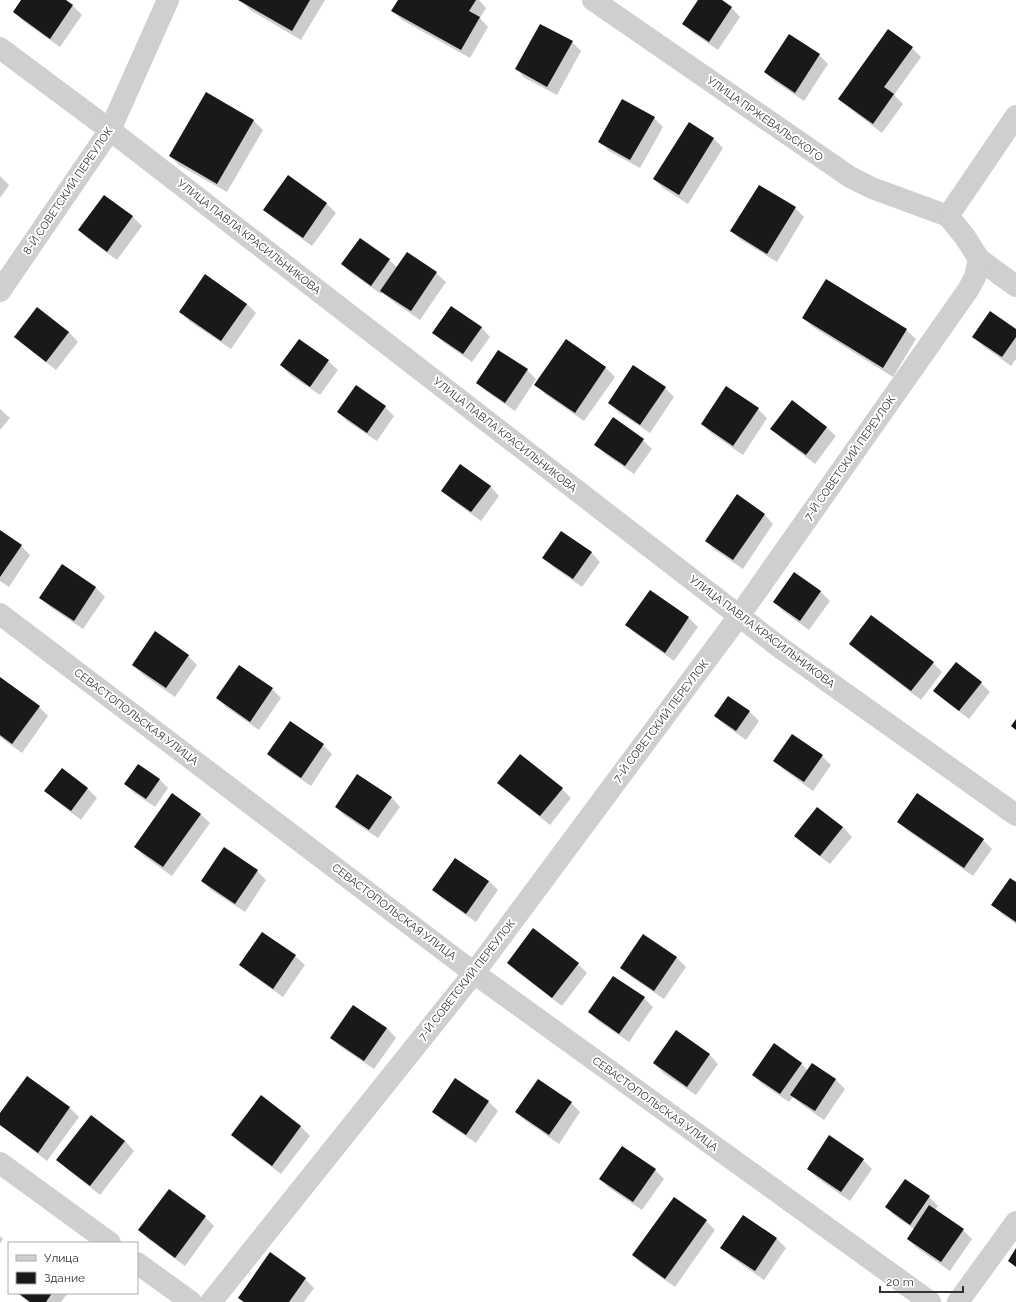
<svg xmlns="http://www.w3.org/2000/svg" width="1016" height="1302" viewBox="0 0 1016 1302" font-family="Raleway,sans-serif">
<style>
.shadow{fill:#0003}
.building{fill:#191919}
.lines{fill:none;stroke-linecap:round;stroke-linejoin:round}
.minor{stroke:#cfcfcf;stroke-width:22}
.labels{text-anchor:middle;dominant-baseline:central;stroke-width:4;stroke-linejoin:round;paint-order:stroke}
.street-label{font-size:11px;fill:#323232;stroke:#fff}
</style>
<rect width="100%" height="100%" fill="#fff"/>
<g class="shadow">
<polygon points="23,0 64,0 73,6 82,15 60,47 23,21 14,12"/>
<polygon points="241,0 325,0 301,40 250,10"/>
<polygon points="399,0 479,0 486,8 480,18 488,27 470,58 402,20 393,11"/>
<polygon points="700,0 720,0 731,7 740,17 718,50 693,33 684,24"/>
<polygon points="572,42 581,51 557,95 525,78 516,69"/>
<polygon points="912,48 921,57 894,95 903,104 882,133 849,108 839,99"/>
<polygon points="819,55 828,64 804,101 774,81 765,72"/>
<polygon points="654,118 663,127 640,168 609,151 599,141"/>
<polygon points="253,120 263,130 227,192 179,165 170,156"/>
<polygon points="714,139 723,148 688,204 663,188 654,179"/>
<polygon points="0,176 9,185 0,198"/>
<polygon points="288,176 327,204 336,213 312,246 274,219 265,210"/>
<polygon points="104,196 133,217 142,226 117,260 88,239 79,230"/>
<polygon points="795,208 804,217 777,262 741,240 731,231"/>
<polygon points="407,253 436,273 446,282 420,320 391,300 382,292 381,294 351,273 342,264 389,260 397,267"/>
<polygon points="826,281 906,330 916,339 893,377 813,327 803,318"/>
<polygon points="247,304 256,313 231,349 189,321 180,311"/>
<polygon points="481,327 490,337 472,362 443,342 434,333"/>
<polygon points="1016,330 1016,359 1011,366 983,346 973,337"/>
<polygon points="69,332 78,342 56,370 25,346 16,337"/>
<polygon points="566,340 606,368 615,377 584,421 545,394 536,384"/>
<polygon points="328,361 338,370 320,395 290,375 281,365"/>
<polygon points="527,370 536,379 515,411 487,392 477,383"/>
<polygon points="665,388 674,397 650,433 618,412 609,403"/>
<polygon points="385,407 394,416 377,441 347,421 338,412"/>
<polygon points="0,409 10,418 0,430"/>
<polygon points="758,409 767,418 743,455 711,433 702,424"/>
<polygon points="826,427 836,436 815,464 781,438 772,429"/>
<polygon points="643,440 652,449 634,474 605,454 596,444"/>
<polygon points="490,486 499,496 481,521 452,500 443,491"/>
<polygon points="764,514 773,524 743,569 715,550 706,541"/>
<polygon points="0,531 21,546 30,555 9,587 0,581"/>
<polygon points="591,552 600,562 582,587 553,567 544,558"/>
<polygon points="63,566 96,588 105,597 83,629 50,607 41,598"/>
<polygon points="650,591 689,618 698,627 674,661 636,634 627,625"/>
<polygon points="821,592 830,601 809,630 783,611 774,602"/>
<polygon points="850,643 933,663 942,672 921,700 859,653"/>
<polygon points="188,656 197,665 175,697 142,674 133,665"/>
<polygon points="0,678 39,707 48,716 22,753 0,737"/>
<polygon points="981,683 990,692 969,719 944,700 934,691"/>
<polygon points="272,689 281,698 259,730 226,707 217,698"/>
<polygon points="728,697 750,712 759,721 746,740 725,725 715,716"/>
<polygon points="323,745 332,754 311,786 277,763 268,754"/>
<polygon points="822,756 831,765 813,791 784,770 775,761"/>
<polygon points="62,770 88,789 97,798 81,820 55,800 46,791"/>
<polygon points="159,779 168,788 155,807 134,793 125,784"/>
<polygon points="499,783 562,789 571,798 550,825 508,792"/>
<polygon points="391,797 400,807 378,838 345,816 336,807"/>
<polygon points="200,814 210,823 172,876 144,856 135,846"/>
<polygon points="899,822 983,840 992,849 973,876 908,831"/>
<polygon points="843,827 852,837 830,864 805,845 796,836"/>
<polygon points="224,849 257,871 266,880 245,912 211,890 202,881"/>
<polygon points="489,881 498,890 476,922 443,899 434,890"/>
<polygon points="1016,883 1016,924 1002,914 993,905"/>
<polygon points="262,933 295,956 305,965 283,997 250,974 241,965"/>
<polygon points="644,936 677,958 686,967 664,999 631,977 622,967"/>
<polygon points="508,963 578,964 587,973 562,1006 517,972"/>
<polygon points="644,998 653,1007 629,1042 598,1021 589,1011"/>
<polygon points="387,1028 396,1038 374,1069 341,1047 331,1038"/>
<polygon points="709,1054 718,1064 696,1095 663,1073 654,1063"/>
<polygon points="801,1063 808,1071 812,1064 836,1080 845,1089 824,1120 801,1104 793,1097 789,1102 762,1084 753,1075"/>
<polygon points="27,1077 70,1108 79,1117 47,1161 0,1125 0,1114"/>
<polygon points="455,1080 489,1102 498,1111 476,1143 443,1121 434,1112"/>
<polygon points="261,1097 301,1127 310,1136 281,1174 241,1144 232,1135"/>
<polygon points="571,1103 580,1112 559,1144 526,1121 516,1112"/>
<polygon points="125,1141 134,1151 100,1195 67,1169 58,1160"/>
<polygon points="863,1160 872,1169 850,1201 817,1178 808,1169"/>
<polygon points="655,1170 664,1179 642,1210 609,1188 600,1179"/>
<polygon points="929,1197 938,1206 935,1211 963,1230 972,1239 950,1271 917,1248 908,1239 914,1229 895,1216 886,1207"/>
<polygon points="674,1198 706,1221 715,1230 675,1287 642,1264 633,1255"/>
<polygon points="744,1216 777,1239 786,1248 764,1280 731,1257 722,1248"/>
<polygon points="205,1217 214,1226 185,1266 148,1239 139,1230"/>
<polygon points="0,1236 3,1239 0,1244"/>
<polygon points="305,1279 314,1288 304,1302 243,1302 239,1298"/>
<polygon points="17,1293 68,1293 61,1302 28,1302"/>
</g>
<g class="building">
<polygon points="21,0 66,0 73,5 50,39 13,12"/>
<polygon points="238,0 310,0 292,31"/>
<polygon points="398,0 476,0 469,11 480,17 461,50 391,11"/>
<polygon points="698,0 722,0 732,7 709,42 682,24"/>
<polygon points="540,24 573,41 547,87 515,69"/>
<polygon points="888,29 913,47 884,87 894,94 873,124 838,99"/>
<polygon points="789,34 820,54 795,93 764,72"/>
<polygon points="206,92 254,120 217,184 169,156"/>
<polygon points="622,99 655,117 630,160 598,142"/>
<polygon points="689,122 714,138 679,195 653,179"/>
<polygon points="288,175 327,203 303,238 263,210"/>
<polygon points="759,185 796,207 767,254 730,231"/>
<polygon points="104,195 133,216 107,252 78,230"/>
<polygon points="360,238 390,259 371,286 341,264"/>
<polygon points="407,252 437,272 411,311 380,291"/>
<polygon points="205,274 247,304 221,341 179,312"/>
<polygon points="826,279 907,329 883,368 802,318"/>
<polygon points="451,306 482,327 463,354 432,333"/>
<polygon points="37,307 69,332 46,362 14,337"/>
<polygon points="990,311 1016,329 1016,337 1002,357 972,337"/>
<polygon points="299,339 329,360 310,387 280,365"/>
<polygon points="566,339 606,367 575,413 534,385"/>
<polygon points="498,350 528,369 505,403 476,383"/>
<polygon points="633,365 666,387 640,425 608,403"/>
<polygon points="356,385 386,406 367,433 337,412"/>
<polygon points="726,386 759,408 733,446 701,424"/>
<polygon points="792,400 827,427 806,455 770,429"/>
<polygon points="613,417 644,439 625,466 594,445"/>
<polygon points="460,464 491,486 471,512 441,491"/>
<polygon points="737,494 765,514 733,560 705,541"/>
<polygon points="0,530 22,545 0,577"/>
<polygon points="561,531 592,552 573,579 542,558"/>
<polygon points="62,564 96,587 74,621 39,598"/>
<polygon points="794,572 821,591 800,621 773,602"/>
<polygon points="650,590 689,617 665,653 625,625"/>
<polygon points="871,615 934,662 911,691 849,644"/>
<polygon points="155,631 189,655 166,688 132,665"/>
<polygon points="956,662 982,682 959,711 933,691"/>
<polygon points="239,665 273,688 250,722 216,698"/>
<polygon points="0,677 40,706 12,744 0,735"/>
<polygon points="728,696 750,711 736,731 714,716"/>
<polygon points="1016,719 1016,730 1011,726"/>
<polygon points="290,721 324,744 301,778 267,754"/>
<polygon points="792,734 823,755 804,782 773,761"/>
<polygon points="520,754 563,788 540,816 497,783"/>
<polygon points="138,764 160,779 146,799 124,784"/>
<polygon points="62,768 88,788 71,811 44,791"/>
<polygon points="357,774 392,797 369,830 335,807"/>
<polygon points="172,793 201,814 163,867 134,847"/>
<polygon points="917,793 984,839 964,868 897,822"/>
<polygon points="817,807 843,827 820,856 794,836"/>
<polygon points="224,847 258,870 235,904 201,881"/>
<polygon points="455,858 489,881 466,914 432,890"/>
<polygon points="1010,878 1016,882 1016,922 991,905"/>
<polygon points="533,928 579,963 552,998 507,963"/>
<polygon points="262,932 296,955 273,989 239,965"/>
<polygon points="643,934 677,957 654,991 620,968"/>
<polygon points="613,976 645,997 619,1034 588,1012"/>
<polygon points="353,1005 387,1028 364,1061 330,1038"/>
<polygon points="676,1030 710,1054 687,1087 653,1063"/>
<polygon points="774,1043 802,1063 780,1094 752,1075"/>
<polygon points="812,1063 836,1079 815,1111 790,1095"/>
<polygon points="27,1076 70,1107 38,1153 0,1125 0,1113"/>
<polygon points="455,1078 489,1101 466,1135 432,1112"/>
<polygon points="538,1079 572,1102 549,1135 515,1112"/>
<polygon points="261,1095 301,1126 272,1166 231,1135"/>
<polygon points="91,1115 125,1141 90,1186 56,1160"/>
<polygon points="829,1135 864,1159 841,1192 807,1169"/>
<polygon points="622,1146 656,1169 633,1202 599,1179"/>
<polygon points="905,1179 930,1196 910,1225 885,1207"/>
<polygon points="169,1189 206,1216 175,1258 138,1230"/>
<polygon points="674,1197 707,1220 665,1279 632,1255"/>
<polygon points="929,1205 964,1229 941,1262 907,1239"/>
<polygon points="743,1215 777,1238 755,1271 720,1248"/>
<polygon points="1016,1248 1016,1267 1008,1261"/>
<polygon points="270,1252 306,1278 289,1302 244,1302 238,1298"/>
<polygon points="18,1293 52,1293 46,1302 30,1302"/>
</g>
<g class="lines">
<g class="minor">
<polyline points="593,0 850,177 872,188 948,216"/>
<polyline points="0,48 110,130 778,646 1016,815"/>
<polyline points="979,259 1016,286"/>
<polyline points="0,291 110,130 168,0"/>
<polyline points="0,614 474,973 930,1302"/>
<polyline points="0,1163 110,1243"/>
<polyline points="137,1263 191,1302"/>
<polyline points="211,1302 474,973 739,616 968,290 975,277 979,259 965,237 948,216 1016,116"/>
<polyline points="958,1302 1016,1222"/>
</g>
</g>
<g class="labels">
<g class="street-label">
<text transform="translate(765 119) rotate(35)">УЛИЦА ПРЖЕВАЛЬСКОГО</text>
<text transform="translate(68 191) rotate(-56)">8-Й СОВЕТСКИЙ ПЕРЕУЛОК</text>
<text transform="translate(249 237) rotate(38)">УЛИЦА ПАВЛА КРАСИЛЬНИКОВА</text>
<text transform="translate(505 435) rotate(38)">УЛИЦА ПАВЛА КРАСИЛЬНИКОВА</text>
<text transform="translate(850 458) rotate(-55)">7-Й СОВЕТСКИЙ ПЕРЕУЛОК</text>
<text transform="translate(762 632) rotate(37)">УЛИЦА ПАВЛА КРАСИЛЬНИКОВА</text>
<text transform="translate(136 717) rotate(37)">СЕВАСТОПОЛЬСКАЯ УЛИЦА</text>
<text transform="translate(661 721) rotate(-53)">7-Й СОВЕТСКИЙ ПЕРЕУЛОК</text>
<text transform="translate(394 912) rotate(37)">СЕВАСТОПОЛЬСКАЯ УЛИЦА</text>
<text transform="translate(467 980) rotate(-52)">7-Й СОВЕТСКИЙ ПЕРЕУЛОК</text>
<text transform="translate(655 1104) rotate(36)">СЕВАСТОПОЛЬСКАЯ УЛИЦА</text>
</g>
</g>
<rect x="8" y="1242" width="130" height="52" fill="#ffffff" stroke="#adadad"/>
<rect x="16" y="1255" width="20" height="6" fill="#cfcfcf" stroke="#adadad"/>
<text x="44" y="1262" font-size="12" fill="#323232">Улица</text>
<rect x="16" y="1272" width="20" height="12" fill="#191919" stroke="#adadad"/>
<text x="44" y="1282" font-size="12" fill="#323232">Здание</text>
<path d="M880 1286v6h83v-6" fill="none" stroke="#323232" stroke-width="2"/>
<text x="886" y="1286" font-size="12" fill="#323232" stroke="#ffffff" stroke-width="3" paint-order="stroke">20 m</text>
</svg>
